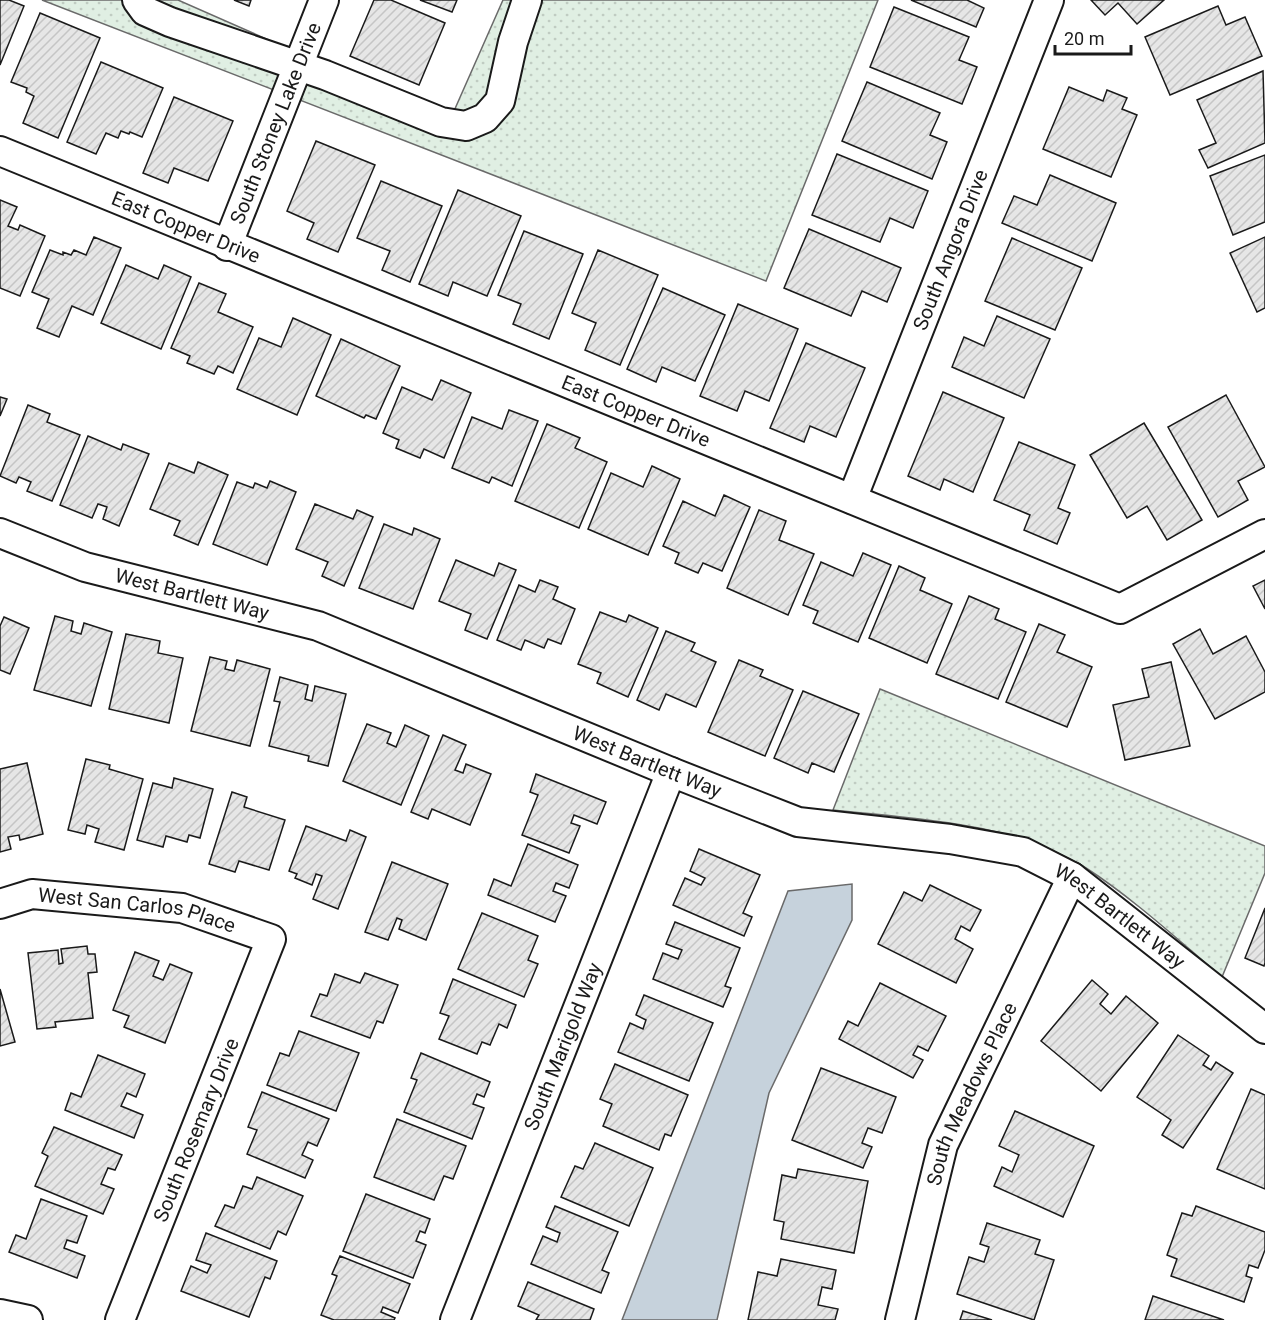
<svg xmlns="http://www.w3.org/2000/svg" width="1265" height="1320" viewBox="0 0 1265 1320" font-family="Roboto,sans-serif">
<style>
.grass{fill:url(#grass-dots);stroke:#6a6a6a;stroke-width:1.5}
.water{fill:#c6d2dc;stroke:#6a6a6a;stroke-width:1.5}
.building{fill:url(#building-hatch);stroke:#1a1a1a;stroke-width:1.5}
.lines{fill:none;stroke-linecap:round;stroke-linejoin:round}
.minor-casing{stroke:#1a1a1a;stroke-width:32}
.minor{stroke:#fff;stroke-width:28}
.labels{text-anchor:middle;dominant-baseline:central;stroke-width:4.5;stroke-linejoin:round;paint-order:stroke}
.street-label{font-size:20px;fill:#1a1a1a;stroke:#fff}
</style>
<defs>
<pattern id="grass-dots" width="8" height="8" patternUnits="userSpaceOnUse" patternTransform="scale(1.5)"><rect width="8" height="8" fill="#e0efe3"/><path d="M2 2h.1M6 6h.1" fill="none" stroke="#c0ccc2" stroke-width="1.8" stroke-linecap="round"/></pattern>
<pattern id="building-hatch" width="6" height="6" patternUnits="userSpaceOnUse" patternTransform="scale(1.5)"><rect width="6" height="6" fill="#e6e6e6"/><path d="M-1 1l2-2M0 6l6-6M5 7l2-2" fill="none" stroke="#c5c5c5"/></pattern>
</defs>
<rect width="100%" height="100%" fill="#fff"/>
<g class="grass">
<polygon points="42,0 178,0 450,120 503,0 878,0 766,281"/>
<path d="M 880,689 L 1265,846 L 1265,873 L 1222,977 C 1178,940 1134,899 1086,868 C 1013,822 916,819 833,810 Z"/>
</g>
<polygon class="water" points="852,884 852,920 769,1093 717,1320 622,1320 788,891"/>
<g class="building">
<polygon points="0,0 9,0 24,6 0,65"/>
<polygon points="234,0 251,0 249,6"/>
<polygon points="374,0 391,0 445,23 419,85 350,56"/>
<polygon points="420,0 457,0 452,12"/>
<polygon points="911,0 967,0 984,8 976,27"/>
<polygon points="1091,0 1164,0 1137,24 1118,3 1105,15"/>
<polygon points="1218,6 1226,25 1245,17 1262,56 1170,95 1145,37"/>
<polygon points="894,7 969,37 959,60 977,67 962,104 870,67"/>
<polygon points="40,13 100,38 58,138 23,123 34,96 26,92 27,88 11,82"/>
<polygon points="101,62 163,88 142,137 130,132 129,134 121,131 118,138 106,133 96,154 67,142"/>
<polygon points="1263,71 1265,143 1208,168 1199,150 1216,143 1197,100"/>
<polygon points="867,82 940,113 930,135 947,142 932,179 842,141"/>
<polygon points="1069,87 1103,101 1107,90 1127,98 1122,109 1137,115 1111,177 1043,149"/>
<polygon points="174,97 233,121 208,181 174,168 168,183 143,173"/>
<polygon points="316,141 375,165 338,252 307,239 314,223 287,211"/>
<polygon points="837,154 928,191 913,228 890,218 880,242 812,215"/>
<polygon points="1265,155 1265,222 1233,235 1210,176"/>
<polygon points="1050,175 1116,203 1092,261 1002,223 1014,196 1037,205"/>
<polygon points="381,181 442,206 410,282 382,270 390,251 357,238"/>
<polygon points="458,190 521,216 487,296 453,282 448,296 419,284"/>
<polygon points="0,200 17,207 8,226 18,230 20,225 45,236 20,296 0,288"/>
<polygon points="809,229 901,268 887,302 862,291 851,316 784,288"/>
<polygon points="524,231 583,254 549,339 513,324 521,304 498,295"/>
<polygon points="94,237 121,248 93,315 72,306 59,337 37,328 49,299 32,292 50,250 63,255 63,252 71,255 74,250 86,255"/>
<polygon points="1265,237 1265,308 1257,312 1230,253"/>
<polygon points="1012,238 1082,268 1055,330 985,301"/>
<polygon points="598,250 658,275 620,365 585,350 596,323 572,313"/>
<polygon points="126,265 158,279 164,265 191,277 161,349 101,323"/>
<polygon points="199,283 226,294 218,312 253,327 233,373 218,366 214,374 187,363 190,356 171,348"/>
<polygon points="663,288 725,315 695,381 662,367 656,382 627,369"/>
<polygon points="738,304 798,329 769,401 745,391 737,411 700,396"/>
<polygon points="997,316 1050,339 1024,398 952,367 964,337 984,346"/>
<polygon points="293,318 331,335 297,415 237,389 259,338 281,347"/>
<polygon points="341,339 400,366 376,419 366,415 364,418 316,396"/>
<polygon points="806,343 865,368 836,437 810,426 804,442 770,428"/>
<polygon points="441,380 471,393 444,458 424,449 420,458 396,448 399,440 383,433 402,387 432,400"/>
<polygon points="943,392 1004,418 973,492 944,479 940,490 908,476"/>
<polygon points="1226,395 1265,467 1238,481 1248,500 1218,517 1168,427"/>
<polygon points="0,397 7,399 0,416"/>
<polygon points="28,405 50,414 47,422 80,435 52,501 27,491 31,482 19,477 16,483 0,476"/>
<polygon points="509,410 538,421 512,486 492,477 489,483 452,468 472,417 502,429"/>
<polygon points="1144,423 1202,520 1167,540 1147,506 1127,518 1090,455"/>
<polygon points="547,424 580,438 575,448 607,462 579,528 515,501"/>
<polygon points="88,436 121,450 123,444 149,454 119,526 103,519 107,507 98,504 92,518 60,505"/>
<polygon points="1019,442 1075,465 1058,508 1070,513 1057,544 1024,530 1030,515 994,500"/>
<polygon points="198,462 228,475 198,545 174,535 180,521 150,509 169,463 194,473"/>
<polygon points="652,466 680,479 648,555 588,529 611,473 643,487"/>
<polygon points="270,481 296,492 267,565 213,544 237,482 253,488 255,483 267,488"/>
<polygon points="724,495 750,507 722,571 703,563 698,573 675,563 679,553 663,546 683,501 715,516"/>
<polygon points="315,504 353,519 357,510 373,517 344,586 322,576 328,562 296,549"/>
<polygon points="759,510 786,521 779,540 814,554 788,615 727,588"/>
<polygon points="384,524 412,535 414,528 440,539 413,609 359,588"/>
<polygon points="863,553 891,565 858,642 813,623 818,611 803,605 821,562 853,576"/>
<polygon points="456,560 494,576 499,563 516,570 487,639 465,630 471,614 439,601"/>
<polygon points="899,566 925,578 920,590 952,604 927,663 869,638"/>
<polygon points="540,580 558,587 553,599 575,609 561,644 548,639 544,648 525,640 521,650 497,640 519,585 535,592"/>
<polygon points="1265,580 1265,609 1253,586"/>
<polygon points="969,596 999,609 995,619 1026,632 998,699 936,674"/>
<polygon points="600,612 626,622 629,615 658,628 628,697 597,683 601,673 578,664"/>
<polygon points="55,616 73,621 71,631 81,634 84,623 112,632 91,706 34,690"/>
<polygon points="4,617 29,628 10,674 0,670 0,626"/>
<polygon points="1039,624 1065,635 1057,652 1092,667 1067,727 1006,702"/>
<polygon points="1200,629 1213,654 1246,636 1265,672 1265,692 1215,719 1173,644"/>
<polygon points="666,631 695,643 691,651 716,662 696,707 666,694 659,710 637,700"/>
<polygon points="126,634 160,641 158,653 183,658 169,723 109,709"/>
<polygon points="210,657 227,661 225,669 234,671 237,660 270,669 250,746 191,731"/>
<polygon points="739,660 763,670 760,676 793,690 765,756 708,732"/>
<polygon points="1171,662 1190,746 1125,760 1113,705 1149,697 1142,669"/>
<polygon points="280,677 308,685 305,699 312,701 315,686 346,694 328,766 308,761 309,756 269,746 280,702 274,701"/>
<polygon points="803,691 859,714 834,772 812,763 808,773 774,758"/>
<polygon points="367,724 391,733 387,743 396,747 405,725 429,736 401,805 343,781"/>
<polygon points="443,735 466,745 455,770 463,773 466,764 491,774 470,825 432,809 428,819 411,812"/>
<polygon points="86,759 110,765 109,769 143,779 124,850 95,842 99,829 87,825 85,834 68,830"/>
<polygon points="27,763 43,834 20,840 19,835 8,837 11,849 0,852 0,769"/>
<polygon points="536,774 606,802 597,824 574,815 571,823 580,826 569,853 522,835 538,795 530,792"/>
<polygon points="174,778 213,789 200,838 189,835 187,842 166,836 163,847 137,840 153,783 172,788"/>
<polygon points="232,792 247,797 244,807 285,820 269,870 239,861 235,872 209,864"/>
<polygon points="306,826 346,841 350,830 366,837 338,909 313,899 322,876 316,874 312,885 295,878 297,874 289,871"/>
<polygon points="528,844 578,865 569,888 556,883 553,891 566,896 555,922 488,895 494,879 511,886"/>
<polygon points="699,849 760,875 743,913 752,917 744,936 673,905 685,878 701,885 705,878 690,871"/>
<polygon points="392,862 448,884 426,940 399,929 402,920 397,918 388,940 365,932"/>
<polygon points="930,885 981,910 970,931 961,926 955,939 973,949 956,983 878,944 904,892 922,901"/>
<polygon points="1265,908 1265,963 1264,966 1245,958"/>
<polygon points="482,913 538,936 528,960 538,964 524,997 458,969"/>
<polygon points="675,922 740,948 725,986 731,988 723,1007 653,979 663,953 678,959 682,950 666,944"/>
<polygon points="87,946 88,954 95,954 97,972 88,973 93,1018 55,1022 56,1027 37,1029 28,953 58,950 59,964 63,963 61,949"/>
<polygon points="135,952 159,961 153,976 163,980 170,964 192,973 165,1043 124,1027 129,1016 113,1010"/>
<polygon points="365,973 398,985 383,1023 377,1021 370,1038 311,1016 320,994 327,996 335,974 360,983"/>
<polygon points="453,979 516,1005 507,1028 499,1024 490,1045 482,1042 477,1054 439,1039 449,1016 440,1013"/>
<polygon points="1092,980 1108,994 1100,1004 1111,1014 1126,996 1158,1023 1101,1091 1041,1041"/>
<polygon points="880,983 946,1016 928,1051 918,1046 913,1055 923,1060 913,1078 839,1039 848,1021 858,1026"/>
<polygon points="0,989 15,1042 0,1046"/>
<polygon points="644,995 713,1023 689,1081 618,1052 630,1023 643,1029 646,1020 636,1015"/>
<polygon points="299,1031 359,1053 336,1111 267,1085 280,1053 289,1056"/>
<polygon points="1178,1035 1209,1056 1203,1065 1211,1070 1216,1062 1233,1073 1183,1148 1162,1135 1171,1120 1137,1097"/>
<polygon points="421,1053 490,1082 484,1097 477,1094 473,1104 484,1108 472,1139 404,1112 417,1080 411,1078"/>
<polygon points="98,1055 145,1074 136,1097 127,1093 121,1106 143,1115 134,1138 65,1110 71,1093 81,1097"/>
<polygon points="615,1064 688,1095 671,1136 665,1134 659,1150 603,1126 612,1104 600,1099"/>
<polygon points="821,1068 896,1097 882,1133 868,1128 862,1143 872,1147 863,1168 792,1140"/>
<polygon points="1251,1089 1265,1095 1265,1189 1217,1169"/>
<polygon points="262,1092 329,1119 317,1146 308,1142 302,1155 313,1160 305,1178 247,1154 257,1130 248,1127"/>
<polygon points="1015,1111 1094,1146 1063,1217 994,1186 1002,1167 1012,1172 1019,1155 999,1146"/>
<polygon points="397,1119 466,1146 453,1179 444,1176 434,1200 374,1177"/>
<polygon points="54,1127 122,1155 115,1170 108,1168 101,1184 114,1189 103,1214 35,1186 48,1156 42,1153"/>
<polygon points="595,1143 653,1168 629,1226 561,1197 575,1166 583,1169"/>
<polygon points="798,1169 868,1181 854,1253 781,1239 784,1222 774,1220 782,1175 796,1178"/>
<polygon points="257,1177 303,1196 286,1235 278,1231 270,1249 215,1226 225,1205 234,1208 243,1186 252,1189"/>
<polygon points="366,1194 430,1219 425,1233 420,1231 416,1241 426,1245 413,1278 343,1251"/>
<polygon points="41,1199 87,1216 77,1243 67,1240 64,1248 85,1256 77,1278 9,1252 16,1235 26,1239"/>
<polygon points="555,1206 618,1232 602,1270 609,1273 601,1293 531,1264 543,1236 557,1242 560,1233 546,1227"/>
<polygon points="1196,1206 1265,1232 1265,1250 1258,1268 1249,1265 1246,1276 1252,1278 1244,1302 1171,1276 1177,1259 1167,1255 1182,1213 1192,1216"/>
<polygon points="987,1223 1040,1240 1035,1254 1054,1260 1034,1320 957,1294 969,1257 984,1262 989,1247 980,1244"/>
<polygon points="206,1233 277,1261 270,1279 265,1277 249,1317 181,1291 191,1266 207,1273 211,1265 196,1260"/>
<polygon points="340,1256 410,1284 398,1313 383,1307 381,1312 395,1318 394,1320 334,1320 321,1315 337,1276 332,1274"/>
<polygon points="781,1259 836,1270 832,1289 822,1287 818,1305 838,1309 835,1320 748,1320 758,1272 777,1276"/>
<polygon points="528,1282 594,1309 590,1320 536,1320 539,1315 518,1306"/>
<polygon points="1153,1296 1224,1320 1145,1320"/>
<polygon points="963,1311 992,1320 960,1320"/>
</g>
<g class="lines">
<defs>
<g id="minor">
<polyline points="137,0 145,11 170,22 325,75 441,122 466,126 485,118 500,101 513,42 527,0"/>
<path id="s1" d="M 0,151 L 1120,609 L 1265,534"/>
<path id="s2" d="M 227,246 L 324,0"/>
<path id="s3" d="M 852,499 L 1049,0"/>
<path id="s4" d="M 0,533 L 85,567 L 318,626 L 671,772 L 798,822 L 950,839 L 1023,852 L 1072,877 L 1265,1029"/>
<path id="s5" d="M 0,904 L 32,894 L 182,908 L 271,939 L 120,1320"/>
<polyline points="0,1314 28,1320"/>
<path id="s6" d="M 455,1320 L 671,772"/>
<path id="s7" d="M 900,1320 L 943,1145 L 1072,877"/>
</g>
</defs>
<use href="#minor" class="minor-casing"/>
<use href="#minor" class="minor"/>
</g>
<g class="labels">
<g class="street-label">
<text stroke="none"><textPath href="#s2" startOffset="132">South Stoney Lake Drive</textPath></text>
<text stroke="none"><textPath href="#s1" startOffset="201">East Copper Drive</textPath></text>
<text stroke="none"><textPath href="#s3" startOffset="268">South Angora Drive</textPath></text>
<text stroke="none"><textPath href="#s1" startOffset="687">East Copper Drive</textPath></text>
<text stroke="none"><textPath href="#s4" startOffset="202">West Bartlett Way</textPath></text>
<text stroke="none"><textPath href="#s4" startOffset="688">West Bartlett Way</textPath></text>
<text stroke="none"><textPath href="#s5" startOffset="140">West San Carlos Place</textPath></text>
<text stroke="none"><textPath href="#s4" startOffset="1194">West Bartlett Way</textPath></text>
<text stroke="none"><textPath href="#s6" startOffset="294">South Marigold Way</textPath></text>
<text stroke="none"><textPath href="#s7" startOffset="238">South Meadows Place</textPath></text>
<text transform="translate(196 1130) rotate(-68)">South Rosemary Drive</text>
</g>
</g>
<path d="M1055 45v9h76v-9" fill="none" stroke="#1a1a1a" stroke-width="3"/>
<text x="1064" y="45" font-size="18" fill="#1a1a1a" stroke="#ffffff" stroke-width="4.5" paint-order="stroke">20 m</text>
</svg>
